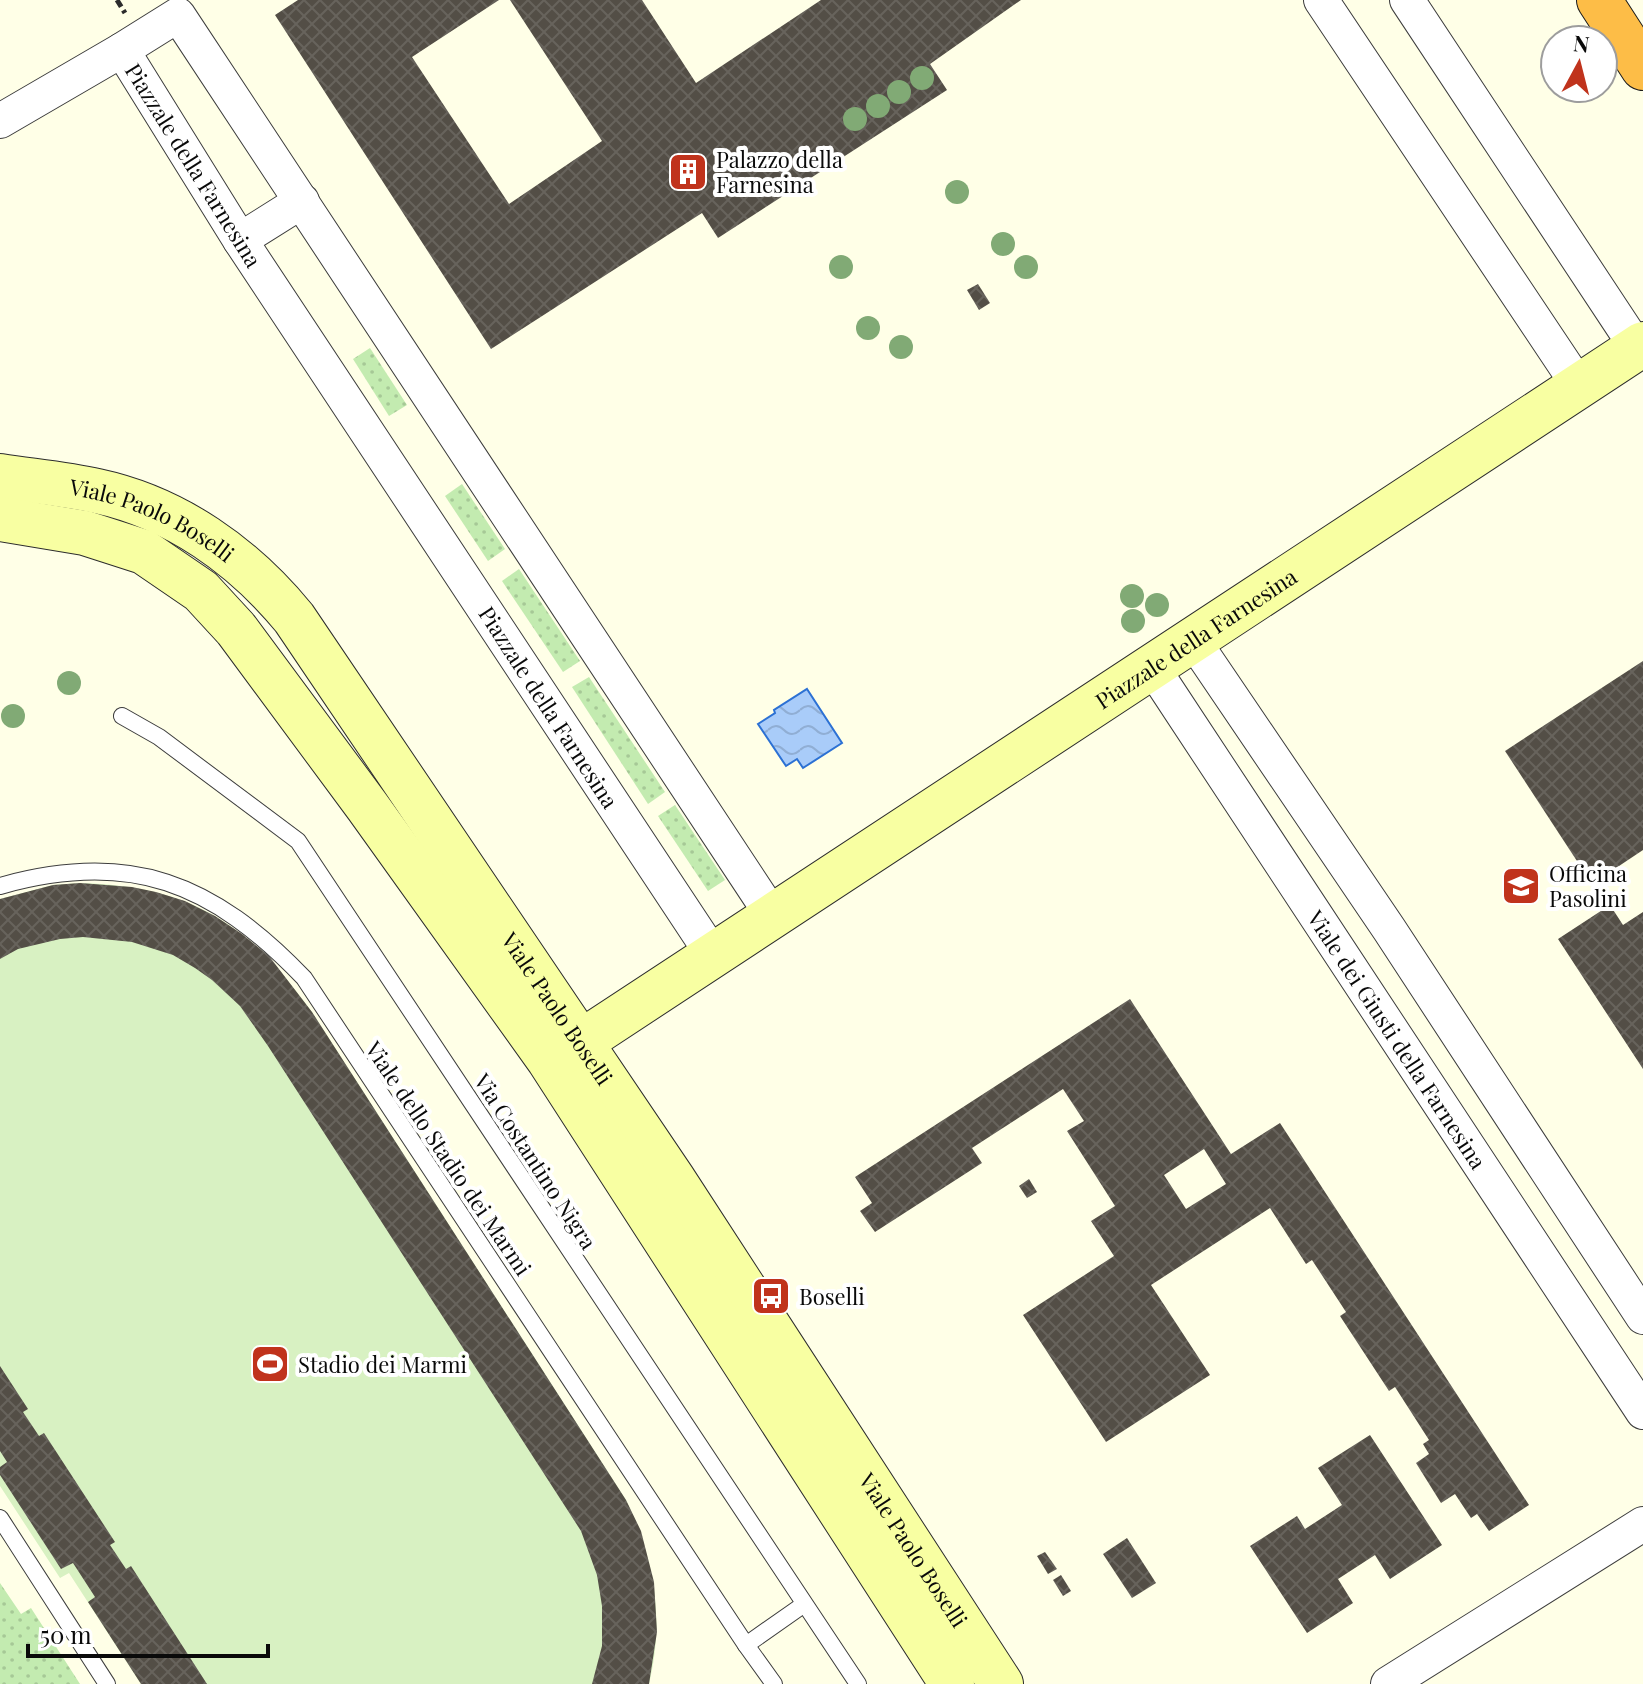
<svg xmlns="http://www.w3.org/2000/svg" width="1643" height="1684" viewBox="0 0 1643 1684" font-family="'Playfair Display',serif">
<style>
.grass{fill:url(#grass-dots)}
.pitch{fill:#d8f1c2}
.water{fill:url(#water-waves);stroke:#2c71d4;stroke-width:2}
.building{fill:url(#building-cross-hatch);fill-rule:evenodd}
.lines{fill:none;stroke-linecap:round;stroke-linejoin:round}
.lane-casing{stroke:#3d3d3d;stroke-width:18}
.street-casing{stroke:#3d3d3d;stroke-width:36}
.secondary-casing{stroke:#2c2c2c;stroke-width:46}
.highway-casing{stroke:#1b1b1b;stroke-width:46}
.path{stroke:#2c2c2c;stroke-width:5;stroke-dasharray:8 4;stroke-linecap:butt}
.lane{stroke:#fff;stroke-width:16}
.street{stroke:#fff;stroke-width:34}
.secondary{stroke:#f8ffa2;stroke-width:44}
.highway{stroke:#fdbd47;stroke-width:44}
.tree{fill:#81aa75}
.labels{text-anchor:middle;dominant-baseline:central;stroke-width:8;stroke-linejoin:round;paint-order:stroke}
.poi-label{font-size:22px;fill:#0a0a0a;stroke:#fff;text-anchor:start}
.street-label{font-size:22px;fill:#0a0a0a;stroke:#fff}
</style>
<defs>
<pattern id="grass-dots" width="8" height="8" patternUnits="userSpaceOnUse" patternTransform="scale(2)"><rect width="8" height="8" fill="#c3ebb0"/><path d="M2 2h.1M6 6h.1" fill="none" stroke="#a6c896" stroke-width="1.8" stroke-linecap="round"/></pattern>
<pattern id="water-waves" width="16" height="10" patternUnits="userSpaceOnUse" patternTransform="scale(2)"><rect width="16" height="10" fill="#a9ccf9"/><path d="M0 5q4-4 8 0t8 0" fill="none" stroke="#90aed4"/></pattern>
<pattern id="building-cross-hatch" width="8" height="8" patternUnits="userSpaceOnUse" patternTransform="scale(2)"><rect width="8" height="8" fill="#534e46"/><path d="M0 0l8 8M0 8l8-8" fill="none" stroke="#67635c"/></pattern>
</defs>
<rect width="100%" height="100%" fill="#ffffe7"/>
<g class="grass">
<polygon points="370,348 407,405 389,416 353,359"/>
<polygon points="462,484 505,549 488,561 445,496"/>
<polygon points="519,569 580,661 563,672 502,581"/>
<polygon points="589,677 665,792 648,804 572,687"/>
<polygon points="675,805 725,880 708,891 658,816"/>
<polygon points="0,1583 21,1614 31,1608 80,1684 0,1684"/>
</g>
<path class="pitch" d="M 80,883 C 192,886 248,924 312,1012 L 626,1500 C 654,1559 665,1619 649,1684 L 141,1684 L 69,1573 L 60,1578 L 0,1486 L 0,899 L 53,885 Z"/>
<polygon class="water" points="807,689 842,743 803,768 797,759 786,766 758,724 775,713 774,710"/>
<g class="building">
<polygon points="298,0 499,0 412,57 509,204 602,141 510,0 642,0 696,83 821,0 1021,0 930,64 947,90 718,238 702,213 491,349 275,15"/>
<polygon points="978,284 990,303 979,310 967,290"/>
<polygon points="1643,661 1643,850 1592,884 1505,751"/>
<polygon points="80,883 132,887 156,892 185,901 215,916 242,934 269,956 312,1012 626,1500 641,1531 654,1582 657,1632 649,1684 592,1684 602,1646 602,1606 597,1575 581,1531 268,1046 240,1006 212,980 195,968 173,955 132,942 83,937 60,939 18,949 0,959 0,899 53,885"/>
<polygon points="1610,905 1623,925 1643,912 1643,1069 1558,939"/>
<path d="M 1130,999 L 1231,1154 L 1280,1123 L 1529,1505 L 1489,1531 L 1477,1514 L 1471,1518 L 1455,1494 L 1441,1503 L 1416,1463 L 1429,1454 L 1423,1444 L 1429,1440 L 1395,1387 L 1389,1391 L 1340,1316 L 1346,1312 L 1312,1260 L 1306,1264 L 1270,1208 L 1151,1285 L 1210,1375 L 1106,1442 L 1023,1315 L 1114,1256 L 1091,1221 L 1115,1206 L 1067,1131 L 1084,1121 L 1063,1089 L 972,1148 L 982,1163 L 875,1232 L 860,1211 L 872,1203 L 855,1177 ZM 1204,1149 L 1226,1184 L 1186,1209 L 1164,1175 Z"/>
<polygon points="1029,1179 1037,1192 1027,1198 1019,1186"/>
<polygon points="0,1366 28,1409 23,1412 39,1436 44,1433 115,1542 110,1545 126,1569 131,1566 207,1684 141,1684 88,1602 95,1597 73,1563 61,1569 0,1475 0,1467 7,1462 0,1451"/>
<polygon points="1370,1435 1442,1545 1390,1579 1375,1555 1338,1579 1353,1603 1307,1633 1250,1546 1297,1516 1305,1529 1342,1505 1318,1468"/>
<polygon points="1127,1538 1156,1583 1132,1598 1103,1554"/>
<polygon points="1045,1552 1057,1569 1048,1574 1037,1556"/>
<polygon points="1061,1575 1071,1591 1063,1596 1053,1580"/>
</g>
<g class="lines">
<defs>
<g id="lane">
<polyline points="122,716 159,737 298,841 858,1684"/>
<path d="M 0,886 C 130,849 213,883 304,978 L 746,1645 L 774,1684"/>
<polyline points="0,1518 107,1684"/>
<polyline points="746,1645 803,1605"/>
</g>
<g id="street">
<polyline points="1321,0 1579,386"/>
<polyline points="1407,0 1637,348"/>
<polyline points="0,121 122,50"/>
<polyline points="240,240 302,201"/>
<polyline points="1193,640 1389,929 1643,1317"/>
<path id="s1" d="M 1152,667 L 1643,1412"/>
<polyline points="713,955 240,240 122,50 178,15 772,915"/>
<polyline points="1388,1684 1643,1524"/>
</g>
<g id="secondary">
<path id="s2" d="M 0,476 C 32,481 65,484 97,491 C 176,508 243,556 294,618 L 673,1179 L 1001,1684"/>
<polyline points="0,519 85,533 144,552 201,591 236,629 367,806 549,1060 952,1684"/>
<path id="s3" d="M 558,1055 L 581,1042 L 1643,344"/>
</g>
<polyline id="highway" points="1599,0 1643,68"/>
</defs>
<use href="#lane" class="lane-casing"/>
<use href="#street" class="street-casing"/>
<use href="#secondary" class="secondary-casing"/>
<use href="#highway" class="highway-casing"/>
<polyline class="path" points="117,0 125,13"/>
<use href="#lane" class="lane"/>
<use href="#street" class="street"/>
<use href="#secondary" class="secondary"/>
<use href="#highway" class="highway"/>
</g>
<g class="tree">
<circle cx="922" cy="78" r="12"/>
<circle cx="899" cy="92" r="12"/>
<circle cx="878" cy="106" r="12"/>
<circle cx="855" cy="119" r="12"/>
<circle cx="957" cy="192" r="12"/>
<circle cx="1003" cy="244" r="12"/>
<circle cx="841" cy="267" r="12"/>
<circle cx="1026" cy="267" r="12"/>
<circle cx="868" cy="328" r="12"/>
<circle cx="901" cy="347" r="12"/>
<circle cx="1132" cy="596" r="12"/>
<circle cx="1157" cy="605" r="12"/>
<circle cx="1133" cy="621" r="12"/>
<circle cx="69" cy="683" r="12"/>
<circle cx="13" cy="716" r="12"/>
</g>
<defs>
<symbol id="building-square" viewBox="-11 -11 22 22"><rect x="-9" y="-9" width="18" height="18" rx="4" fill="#c0331c" stroke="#fff"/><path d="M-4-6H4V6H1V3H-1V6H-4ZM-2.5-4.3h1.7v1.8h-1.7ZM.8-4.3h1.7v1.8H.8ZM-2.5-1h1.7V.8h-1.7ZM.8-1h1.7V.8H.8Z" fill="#fff"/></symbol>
<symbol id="university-square" viewBox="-11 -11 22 22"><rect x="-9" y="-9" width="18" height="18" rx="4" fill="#c0331c" stroke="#fff"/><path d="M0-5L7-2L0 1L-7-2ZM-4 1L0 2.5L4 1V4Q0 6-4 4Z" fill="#fff"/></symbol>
<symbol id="bus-square" viewBox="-11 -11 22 22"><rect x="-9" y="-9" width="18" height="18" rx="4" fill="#c0331c" stroke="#fff"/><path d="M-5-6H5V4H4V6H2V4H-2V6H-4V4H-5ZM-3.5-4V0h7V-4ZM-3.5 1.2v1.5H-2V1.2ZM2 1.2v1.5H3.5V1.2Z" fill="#fff"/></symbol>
<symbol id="stadium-square" viewBox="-11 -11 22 22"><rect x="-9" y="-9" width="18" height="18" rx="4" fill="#c0331c" stroke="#fff"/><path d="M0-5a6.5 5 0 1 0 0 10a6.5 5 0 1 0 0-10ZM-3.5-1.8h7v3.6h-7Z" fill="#fff"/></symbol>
</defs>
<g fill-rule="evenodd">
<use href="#building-square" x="666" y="150" width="44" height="44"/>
<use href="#university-square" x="1499" y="864" width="44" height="44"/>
<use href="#bus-square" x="749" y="1274" width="44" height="44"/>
<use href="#stadium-square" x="248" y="1342" width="44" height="44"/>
</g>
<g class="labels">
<g class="poi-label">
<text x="716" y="159">Palazzo della<tspan x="716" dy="25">Farnesina</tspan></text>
<text x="1549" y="873">Officina<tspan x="1549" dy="25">Pasolini</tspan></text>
<text x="799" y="1296">Boselli</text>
<text x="298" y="1364">Stadio dei Marmi</text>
</g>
<g class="street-label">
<text transform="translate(194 165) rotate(58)">Piazzale della Farnesina</text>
<text stroke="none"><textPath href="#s2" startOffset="160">Viale Paolo Boselli</textPath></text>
<text stroke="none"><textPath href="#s3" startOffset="762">Piazzale della Farnesina</textPath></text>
<text transform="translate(549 707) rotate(57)">Piazzale della Farnesina</text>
<text stroke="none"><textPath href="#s2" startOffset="808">Viale Paolo Boselli</textPath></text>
<text stroke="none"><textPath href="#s1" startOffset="446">Viale dei Giusti della Farnesina</textPath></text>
<text transform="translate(449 1158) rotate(56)">Viale dello Stadio dei Marmi</text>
<text transform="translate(536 1161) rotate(57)">Via Costantino Nigra</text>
<text stroke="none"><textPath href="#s2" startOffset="1456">Viale Paolo Boselli</textPath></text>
</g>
</g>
<g transform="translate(1579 64) rotate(7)"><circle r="38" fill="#ffffff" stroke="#9d9d9d" stroke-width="2"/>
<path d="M0-6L14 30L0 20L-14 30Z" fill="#c0331c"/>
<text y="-12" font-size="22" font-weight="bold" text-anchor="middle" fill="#0a0a0a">N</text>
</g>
<path d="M28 1644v12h240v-12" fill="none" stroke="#0a0a0a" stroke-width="4"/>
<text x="40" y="1644" font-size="24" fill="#0a0a0a" stroke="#ffffff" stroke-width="6" paint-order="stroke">50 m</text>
</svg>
